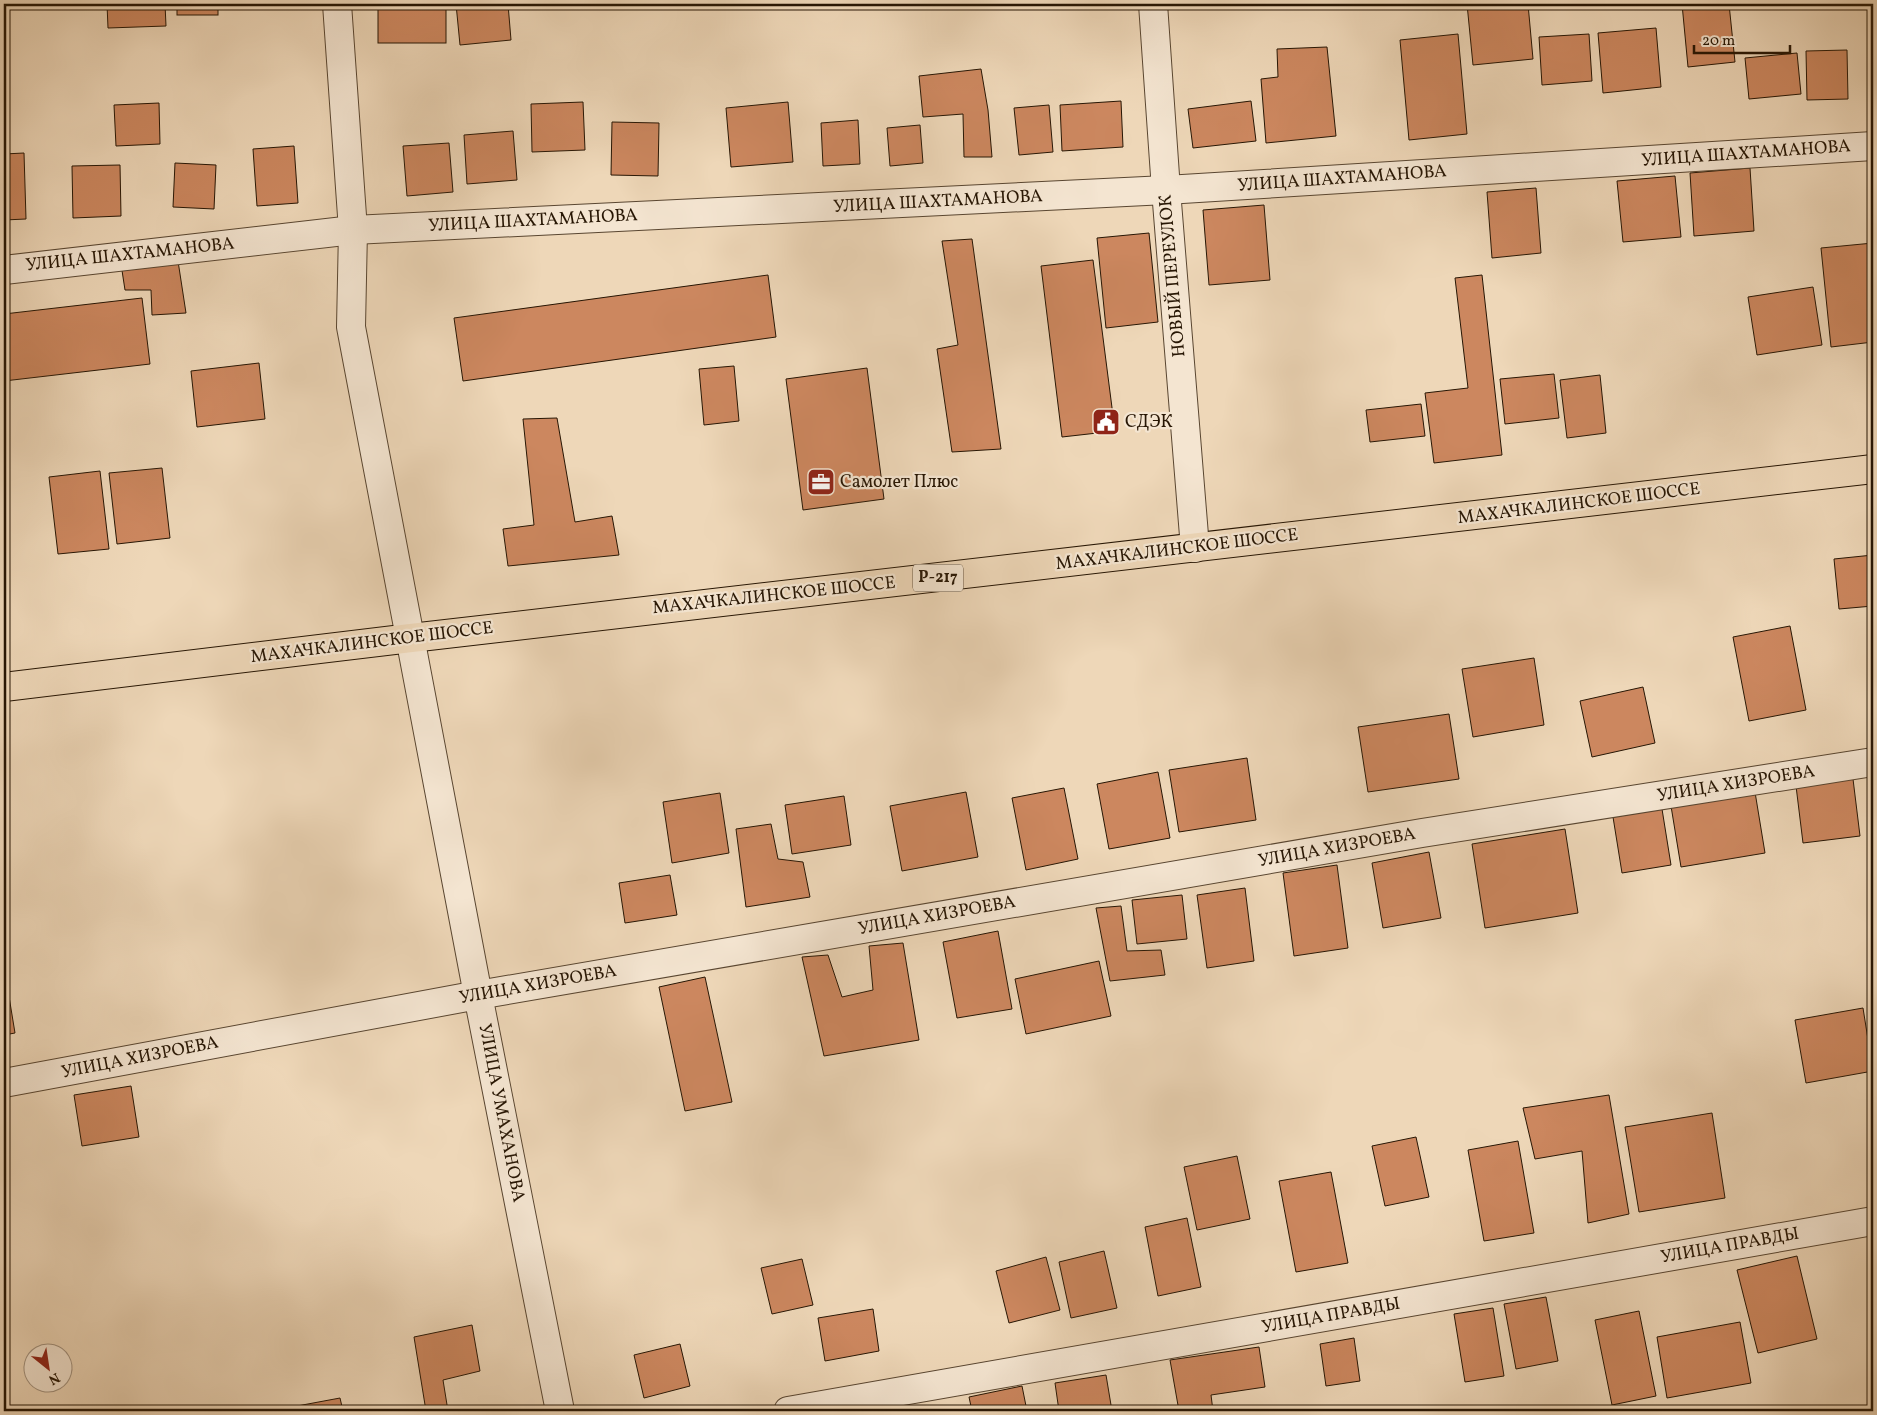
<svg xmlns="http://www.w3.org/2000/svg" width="1877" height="1415" viewBox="0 0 1877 1415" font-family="Vollkorn,serif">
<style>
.building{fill:#cc875f;stroke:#271604}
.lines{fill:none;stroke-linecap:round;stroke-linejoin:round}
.minor-casing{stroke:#594631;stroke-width:30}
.trunk-casing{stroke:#271604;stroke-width:30}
.minor{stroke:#f4e5d1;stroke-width:28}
.trunk{stroke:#eed7b8;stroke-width:28}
.labels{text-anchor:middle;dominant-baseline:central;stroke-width:4.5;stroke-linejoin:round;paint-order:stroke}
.shield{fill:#f4e5d1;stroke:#645442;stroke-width:1}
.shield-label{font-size:16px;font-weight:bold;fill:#271604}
.street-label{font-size:18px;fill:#271604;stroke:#f4e5d1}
.poi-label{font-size:18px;fill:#271604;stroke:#f4e5d1;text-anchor:start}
</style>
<rect width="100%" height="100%" fill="#eed7b8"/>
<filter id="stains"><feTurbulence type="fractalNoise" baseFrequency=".004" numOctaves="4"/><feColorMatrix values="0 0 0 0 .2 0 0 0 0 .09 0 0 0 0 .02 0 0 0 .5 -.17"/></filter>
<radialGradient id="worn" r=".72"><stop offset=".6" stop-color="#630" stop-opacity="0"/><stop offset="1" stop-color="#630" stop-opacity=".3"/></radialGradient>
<g class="building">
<polygon points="107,4 165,4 166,26 108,28"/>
<rect x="177" y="4" width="41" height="11"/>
<rect x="227" y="4" width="41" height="4"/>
<rect x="378" y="4" width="68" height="39"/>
<polygon points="456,4 508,4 511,40 460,45"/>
<polygon points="720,4 766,4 721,8"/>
<polygon points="1467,4 1528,4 1533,59 1473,65"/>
<polygon points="1682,4 1729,4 1735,62 1688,67"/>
<polygon points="1656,28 1661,87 1603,93 1598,33"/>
<polygon points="1458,34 1467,134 1409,140 1400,40"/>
<polygon points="1589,34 1592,81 1542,85 1539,37"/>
<polygon points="1327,47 1336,136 1266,143 1261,79 1278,77 1277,49"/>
<polygon points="1847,50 1848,99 1807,100 1806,51"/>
<polygon points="1797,53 1801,94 1749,99 1745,58"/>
<polygon points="981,69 988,110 992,157 964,157 963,114 923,117 919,76"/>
<polygon points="1121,101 1123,147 1062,151 1060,105"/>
<polygon points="1251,101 1256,141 1193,148 1188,109"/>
<polygon points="583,102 585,150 532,152 531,104"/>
<polygon points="788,102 793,162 731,167 726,108"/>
<polygon points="159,103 160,144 116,146 114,105"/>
<polygon points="1049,105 1053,152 1019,155 1014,108"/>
<polygon points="858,120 860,164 823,166 821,123"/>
<polygon points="612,122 659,123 658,176 611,175"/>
<polygon points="920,125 923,163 890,166 887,128"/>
<polygon points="513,131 517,180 467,184 464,135"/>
<polygon points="449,143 453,192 407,196 403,146"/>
<polygon points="294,146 298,203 257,206 253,149"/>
<polygon points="24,153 26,219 4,220 4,154"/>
<polygon points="175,163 216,165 214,209 173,207"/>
<polygon points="120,165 121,216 73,218 72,166"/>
<polygon points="1750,168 1754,231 1694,236 1690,173"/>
<polygon points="1675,176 1681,237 1623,242 1617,181"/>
<polygon points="1536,188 1541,253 1492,258 1487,192"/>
<polygon points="1264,205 1270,280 1209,285 1203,210"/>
<polygon points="1149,233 1158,322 1106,328 1097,238"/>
<polygon points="972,239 1001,449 952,452 937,349 958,345 942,241"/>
<polygon points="1873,243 1873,342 1831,347 1821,248"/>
<polygon points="1093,260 1115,431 1062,437 1041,266"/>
<polygon points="178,261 186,313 152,315 151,290 125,290 121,264"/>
<polygon points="768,275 776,337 463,381 454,318"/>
<polygon points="1482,275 1502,455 1434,463 1425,393 1468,388 1455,278"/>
<polygon points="1813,287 1822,345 1757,355 1748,297"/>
<polygon points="142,298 150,364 4,381 4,314"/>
<polygon points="259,363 265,419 197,427 191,371"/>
<polygon points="734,366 739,421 704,425 699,369"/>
<polygon points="867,368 884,499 803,510 786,379"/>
<polygon points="1554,374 1559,418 1505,424 1500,379"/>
<polygon points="1600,375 1606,433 1567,438 1560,380"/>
<polygon points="1421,404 1425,436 1370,442 1366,410"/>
<polygon points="557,418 575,522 612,516 619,555 508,566 503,529 534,525 523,419"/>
<polygon points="162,468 170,538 117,544 109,473"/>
<polygon points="100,471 109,549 58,554 49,477"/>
<polygon points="1873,555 1873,606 1839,609 1834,559"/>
<polygon points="1790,626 1806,710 1749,721 1733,637"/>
<polygon points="1534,658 1544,725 1473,737 1462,669"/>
<polygon points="1643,687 1655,743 1592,757 1580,701"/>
<polygon points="1449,714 1459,779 1368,792 1358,727"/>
<polygon points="1247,758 1256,820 1179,832 1169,770"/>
<polygon points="1158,772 1170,838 1109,849 1097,784"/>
<polygon points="1853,779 1860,836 1803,843 1796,786"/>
<polygon points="1064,788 1078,859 1026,870 1012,798"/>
<polygon points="966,792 978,857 902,871 890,806"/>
<polygon points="1755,792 1765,853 1681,867 1671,806"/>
<polygon points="720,793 729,853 672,863 663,802"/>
<polygon points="844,796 851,845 792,854 785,805"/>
<polygon points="1662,809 1671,865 1622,873 1613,817"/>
<polygon points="771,824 778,859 803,862 810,897 746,907 736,829"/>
<polygon points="1565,829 1578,913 1485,928 1472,844"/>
<polygon points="1429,852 1441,918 1383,928 1372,863"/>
<polygon points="1337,865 1348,948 1294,956 1283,873"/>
<polygon points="670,875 677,915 625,923 619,883"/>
<polygon points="1245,888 1254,961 1207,968 1197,895"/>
<polygon points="1182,895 1187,939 1137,944 1132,900"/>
<polygon points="4,902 9,931 4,932"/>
<polygon points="1121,906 1127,951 1161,950 1165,975 1110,981 1096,908"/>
<polygon points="998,931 1012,1009 957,1018 943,942"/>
<polygon points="903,943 919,1040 824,1056 802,957 828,955 842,997 873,990 869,946"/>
<polygon points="1099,961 1111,1016 1026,1034 1015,979"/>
<polygon points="4,966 15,1033 4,1035"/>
<polygon points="705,977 732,1102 685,1111 659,987"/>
<polygon points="1863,1008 1873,1071 1806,1083 1795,1020"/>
<polygon points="131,1086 139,1137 82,1146 74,1095"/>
<polygon points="1609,1095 1629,1214 1588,1223 1582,1151 1535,1159 1523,1108"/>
<polygon points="1712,1113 1725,1198 1639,1212 1625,1127"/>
<polygon points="1416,1137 1429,1197 1385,1206 1372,1146"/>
<polygon points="1518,1141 1534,1233 1484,1241 1468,1150"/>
<polygon points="1237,1156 1250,1219 1197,1230 1184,1167"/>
<polygon points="1331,1172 1348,1263 1296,1272 1279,1181"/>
<polygon points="1187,1218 1201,1287 1158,1296 1145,1227"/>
<polygon points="1873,1237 1873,1268 1869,1238"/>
<polygon points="1104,1251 1117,1308 1071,1318 1059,1262"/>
<polygon points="1797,1256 1817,1339 1758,1353 1737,1270"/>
<polygon points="1046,1257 1060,1310 1009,1323 996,1271"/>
<polygon points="802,1259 813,1305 772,1314 761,1268"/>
<polygon points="1546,1297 1558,1361 1516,1369 1504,1304"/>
<polygon points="1493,1308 1504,1376 1465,1382 1454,1314"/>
<polygon points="873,1309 879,1351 825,1361 818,1318"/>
<polygon points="1639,1311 1656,1396 1612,1405 1595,1320"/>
<polygon points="1740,1322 1751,1383 1667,1398 1657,1337"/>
<polygon points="472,1325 480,1371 443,1380 448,1411 426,1411 414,1337"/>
<polygon points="1354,1338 1360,1381 1326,1386 1320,1344"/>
<polygon points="680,1344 690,1386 644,1398 634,1355"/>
<polygon points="1259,1347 1265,1387 1211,1395 1213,1411 1179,1411 1170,1360"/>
<polygon points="1106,1375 1112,1411 1059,1411 1055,1383"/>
<polygon points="1022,1386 1027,1411 972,1411 969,1397"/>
<polygon points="340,1398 343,1411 281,1411 281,1409"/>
</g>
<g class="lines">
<defs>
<g id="minor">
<polyline points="337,4 353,230 351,327 478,995 560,1411"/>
<polyline points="1153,4 1166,190 1195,548"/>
<polyline points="4,270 353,230 1166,190 1873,146"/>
<polyline points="4,1083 478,995 1422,833 1873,762"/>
<polyline points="788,1411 1873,1221"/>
</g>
<polyline id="trunk" points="4,687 411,638 1873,469"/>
</defs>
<use href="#minor" class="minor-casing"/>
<use href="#trunk" class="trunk-casing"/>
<use href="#minor" class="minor"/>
<use href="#trunk" class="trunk"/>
</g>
<defs>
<symbol id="civic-square" viewBox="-11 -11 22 22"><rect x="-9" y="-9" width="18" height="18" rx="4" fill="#8f2418" stroke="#f4e5d1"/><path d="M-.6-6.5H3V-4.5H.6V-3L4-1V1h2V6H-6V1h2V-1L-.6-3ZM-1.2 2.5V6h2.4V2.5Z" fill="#fff"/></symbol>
<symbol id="office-square" viewBox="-11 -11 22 22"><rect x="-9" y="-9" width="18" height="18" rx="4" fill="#8f2418" stroke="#f4e5d1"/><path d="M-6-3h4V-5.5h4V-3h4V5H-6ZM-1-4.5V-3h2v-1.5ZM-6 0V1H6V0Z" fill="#fff"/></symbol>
</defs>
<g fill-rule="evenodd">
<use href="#civic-square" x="1090" y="406" width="32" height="32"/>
<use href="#office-square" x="805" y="466" width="32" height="32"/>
</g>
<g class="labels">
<rect class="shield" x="913" y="564.5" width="50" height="27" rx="4"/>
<g class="shield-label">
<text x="938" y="578">Р-217</text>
</g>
<g class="street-label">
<text transform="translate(1746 154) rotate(-4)">УЛИЦА ШАХТАМАНОВА</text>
<text transform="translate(1342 179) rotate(-4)">УЛИЦА ШАХТАМАНОВА</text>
<text transform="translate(938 202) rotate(-3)">УЛИЦА ШАХТАМАНОВА</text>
<text transform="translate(533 221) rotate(-3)">УЛИЦА ШАХТАМАНОВА</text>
<text transform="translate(130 255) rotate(-6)">УЛИЦА ШАХТАМАНОВА</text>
<text transform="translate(1173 276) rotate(-95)">НОВЫЙ ПЕРЕУЛОК</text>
<text transform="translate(1579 504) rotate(-7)">МАХАЧКАЛИНСКОЕ ШОССЕ</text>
<text transform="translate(1177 550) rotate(-7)">МАХАЧКАЛИНСКОЕ ШОССЕ</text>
<text transform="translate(774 596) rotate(-6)">МАХАЧКАЛИНСКОЕ ШОССЕ</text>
<text transform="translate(372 643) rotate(-7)">МАХАЧКАЛИНСКОЕ ШОССЕ</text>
<text transform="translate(1736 784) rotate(-9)">УЛИЦА ХИЗРОЕВА</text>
<text transform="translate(1337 848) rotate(-10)">УЛИЦА ХИЗРОЕВА</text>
<text transform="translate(937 916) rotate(-10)">УЛИЦА ХИЗРОЕВА</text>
<text transform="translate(538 985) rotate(-10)">УЛИЦА ХИЗРОЕВА</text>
<text transform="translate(140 1058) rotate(-11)">УЛИЦА ХИЗРОЕВА</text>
<text transform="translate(501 1113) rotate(79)">УЛИЦА УМАХАНОВА</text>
<text transform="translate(1730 1246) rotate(-10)">УЛИЦА ПРАВДЫ</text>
<text transform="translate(1331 1316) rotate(-10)">УЛИЦА ПРАВДЫ</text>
</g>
<g class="poi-label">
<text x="1125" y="422">СДЭК</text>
<text x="840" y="482">Самолет Плюс</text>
</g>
</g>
<rect width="1877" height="1415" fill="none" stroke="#eed7b8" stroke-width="20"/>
<rect x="5" y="5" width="1867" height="1405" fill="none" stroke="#271604" stroke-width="2.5"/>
<rect x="10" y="10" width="1857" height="1395" fill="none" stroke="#271604"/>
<g transform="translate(48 1368) rotate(150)"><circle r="24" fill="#f4e5d1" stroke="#a2927f"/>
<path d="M0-4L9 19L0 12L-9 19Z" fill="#8f2418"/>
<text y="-8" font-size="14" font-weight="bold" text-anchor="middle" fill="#271604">N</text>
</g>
<path d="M1694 45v8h96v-8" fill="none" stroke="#271604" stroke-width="2.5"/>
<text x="1702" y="45" font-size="15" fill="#271604" stroke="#f4e5d1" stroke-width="4" paint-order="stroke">20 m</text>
<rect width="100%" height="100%" filter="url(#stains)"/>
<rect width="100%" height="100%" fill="url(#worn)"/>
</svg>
